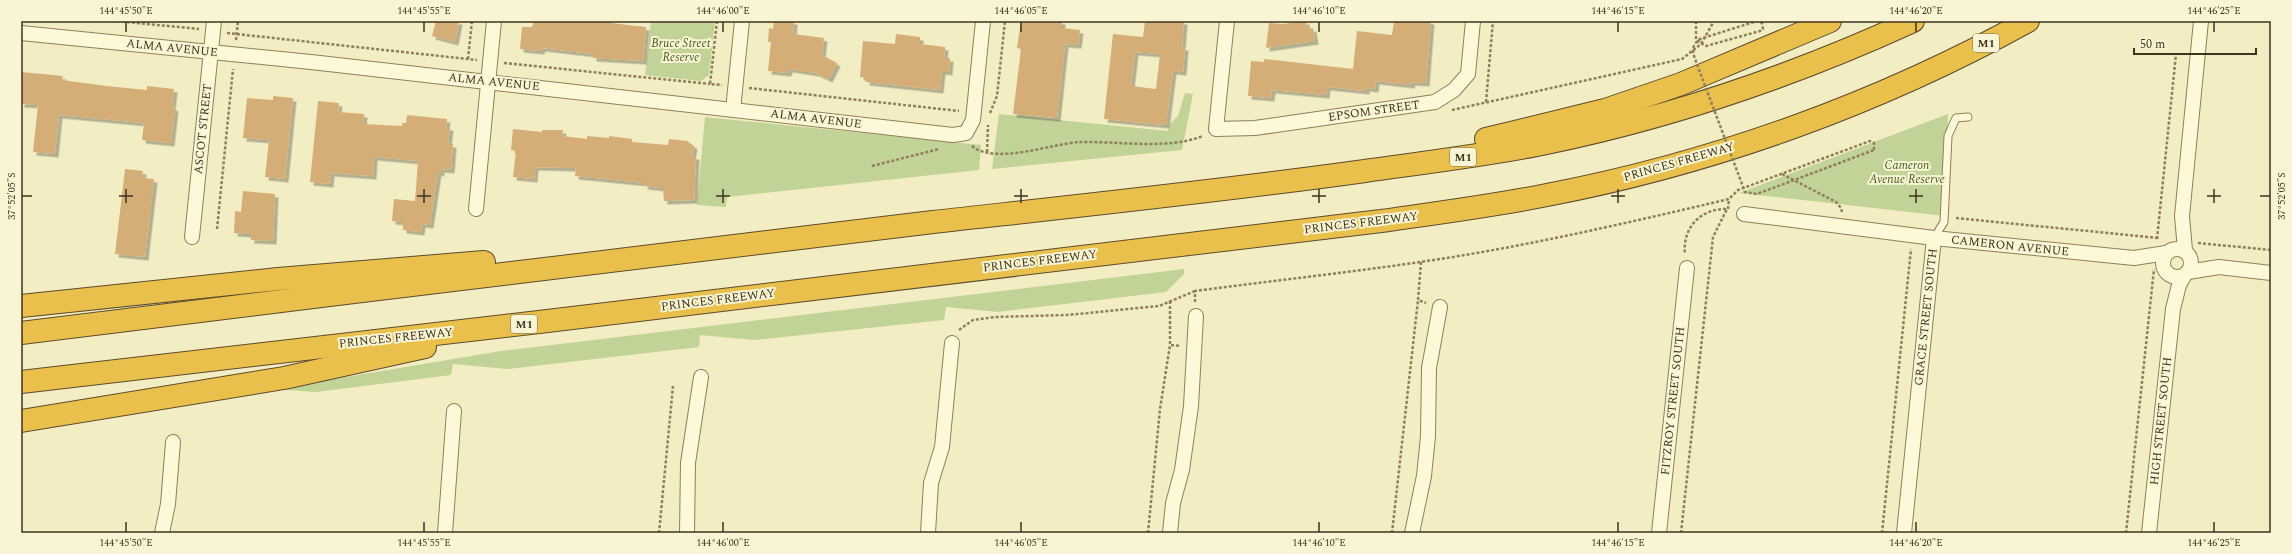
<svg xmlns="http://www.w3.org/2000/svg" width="2292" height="554" viewBox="0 0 2292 554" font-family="Spectral,serif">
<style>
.green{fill:#c1d396}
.building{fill:#d5ad76;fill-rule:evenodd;filter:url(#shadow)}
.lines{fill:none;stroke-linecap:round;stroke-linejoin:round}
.service-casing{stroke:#907f58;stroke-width:9}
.minor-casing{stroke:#907f58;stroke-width:16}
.motorway-casing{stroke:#5d4b2c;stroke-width:24}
.path{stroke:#907f58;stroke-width:2.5;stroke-dasharray:3 2;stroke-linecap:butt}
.service{stroke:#fcf8d8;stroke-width:7}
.minor{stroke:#fcf8d8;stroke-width:14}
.motorway{stroke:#eac04c;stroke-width:22}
.path-bridge{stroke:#907f58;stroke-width:2.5;stroke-dasharray:3 2;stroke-linecap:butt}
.ticks{fill:none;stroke:#3e331d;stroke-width:1.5}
.labels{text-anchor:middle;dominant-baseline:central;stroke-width:4;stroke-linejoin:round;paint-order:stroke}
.shield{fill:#f9f5d4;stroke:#766d54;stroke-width:1}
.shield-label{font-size:11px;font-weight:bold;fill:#3e331d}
.park-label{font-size:12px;font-style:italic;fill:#445d22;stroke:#f9f5d4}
.street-label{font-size:12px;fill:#3e331d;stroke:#f9f5d4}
.neatline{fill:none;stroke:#3e331d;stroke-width:1.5}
.ticks-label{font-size:10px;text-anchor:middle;fill:#3e331d}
</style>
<defs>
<filter id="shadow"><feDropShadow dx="3.5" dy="3.5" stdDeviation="0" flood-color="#0004"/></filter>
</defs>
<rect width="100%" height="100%" fill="#f3edc4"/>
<g class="green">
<polygon points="651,21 715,21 709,75 701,81 645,75"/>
<polygon points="1185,93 1193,94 1182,150 992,169 999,114 1168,131 1170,124 1178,116"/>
<polygon points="1948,114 1945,216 1739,193"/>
<polygon points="705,117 981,145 979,170 727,197 726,207 697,205"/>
<polygon points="1184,269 1184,274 1166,292 998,312 946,307 944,320 754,340 700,335 699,347 507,369 453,364 451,375 316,392 286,390 328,380 501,351"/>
</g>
<g class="building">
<polygon points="436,21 459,21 455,42 432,36"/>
<polygon points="534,21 611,21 611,23 646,27 643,61 593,58 593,54 542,48 541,51 520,49 522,27 532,27"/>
<polygon points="774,21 794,21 793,34 824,38 822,55 837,63 829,79 816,73 789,69 788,73 768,71 771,42 768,42 769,28 773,29"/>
<polygon points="1021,21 1062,21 1062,28 1080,30 1078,45 1065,44 1057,118 1013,114 1021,49 1017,48"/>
<path d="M 1145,21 L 1184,21 L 1182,47 L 1185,47 L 1183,72 L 1173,71 L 1166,125 L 1104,119 L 1113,34 L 1143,37 ZM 1135,52 L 1160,54 L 1156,89 L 1131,86 Z"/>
<polygon points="1306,21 1307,29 1313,28 1315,41 1266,48 1269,23 1283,24"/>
<polygon points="1394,21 1431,21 1426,83 1412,82 1411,85 1376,81 1375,89 1366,88 1366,91 1327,87 1326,95 1272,90 1271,98 1248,96 1251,61 1264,62 1264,59 1353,69 1357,31 1392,35"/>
<polygon points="896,34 920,37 920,44 945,47 944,58 950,58 949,72 942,71 940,90 866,82 867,78 860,77 863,41 895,44"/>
<polygon points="21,72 63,76 62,80 106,86 147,90 147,86 174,89 172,107 175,108 171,143 142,140 144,123 59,115 55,154 33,152 38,105 21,104"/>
<polygon points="273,96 293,98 285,179 265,177 269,140 243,138 247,98 273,100"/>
<polygon points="318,101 339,103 338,112 364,114 363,124 402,126 402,123 406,123 407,115 447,119 446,127 450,127 448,144 453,144 451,170 441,169 441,173 438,172 430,225 422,224 421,232 403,230 403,222 392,221 394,199 415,201 418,161 374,157 373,176 331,173 330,184 310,182"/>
<polygon points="513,129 542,132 542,130 563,130 562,136 587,139 587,136 609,138 609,136 632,139 632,142 668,145 669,139 687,141 694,146 692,156 696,156 694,200 664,201 663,188 644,186 645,183 575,176 576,168 535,167 534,179 513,177 516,151 511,150"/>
<polygon points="125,169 143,171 142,178 154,179 145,257 115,254"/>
<polygon points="243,191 275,194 273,241 251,240 251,234 234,233 235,211 241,212"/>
</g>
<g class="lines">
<defs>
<polyline id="service" points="1934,238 1944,222 1948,136 1956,118 1968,117"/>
<g id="minor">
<polyline points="1227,21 1216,129 1255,128 1435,102 1454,90 1468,74 1473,21"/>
<polyline points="21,33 311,62 953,135 966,133 973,120 983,21"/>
<polyline points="733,110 742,21"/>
<polyline points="476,209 494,21"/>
<polyline points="1744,214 1934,238 2134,258 2166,253"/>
<polyline points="192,237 214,21"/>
<circle cx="2177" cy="263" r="14"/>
<polyline points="2185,250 2182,216 2201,21"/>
<polyline points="2188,272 2219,267 2271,273"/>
<polyline points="162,533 168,504 173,442"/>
<polyline points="445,533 454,411"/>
<polyline points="687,533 688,463 701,377"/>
<polyline points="928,533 931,483 942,447 952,343"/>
<polyline points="1170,533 1173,503 1182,470 1191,406 1196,316"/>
<polyline points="1412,533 1424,476 1428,436 1429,368 1440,307"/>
<polyline points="1659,533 1687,268"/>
<polyline points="1904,533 1934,238"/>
<polyline points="2149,533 2173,309 2179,285 2184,276"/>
</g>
<g id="motorway">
<polyline points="1486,139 1605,110 1681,84 1830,21"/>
<polyline points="21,306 278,279 484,262"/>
<path d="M 21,333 C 325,296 629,257 933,222 C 1077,206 1221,191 1365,171 C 1422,163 1480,156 1537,145 C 1666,119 1793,76 1913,21"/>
<path d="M 21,382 L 539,322 L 1381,221 C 1437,213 1492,206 1547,195 C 1714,163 1880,103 2028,21"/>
<polyline points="21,421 284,378 425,347"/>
</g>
</defs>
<use href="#service" class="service-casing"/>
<use href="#minor" class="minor-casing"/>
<use href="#motorway" class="motorway-casing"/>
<g class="path">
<polyline points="117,21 199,29"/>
<polyline points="717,21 710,84 722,85"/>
<polyline points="227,33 477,60"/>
<polyline points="236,40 238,21"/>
<polyline points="468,59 472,21"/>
<polyline points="504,63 710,84"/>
<polyline points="749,88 959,111"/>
<polyline points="1486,102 1493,21"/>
<polyline points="1452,110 1682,59 1701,44 1714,21"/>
<polyline points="990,113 997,96 1005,21"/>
<path d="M 972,146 C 995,165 1051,144 1079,142 C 1117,141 1168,150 1203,136"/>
<polyline points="987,152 988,125"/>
<polyline points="872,166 939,149"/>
<polyline points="1782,174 1836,202 1841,208 1842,212"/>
<polyline points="1728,209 1729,199"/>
<polyline points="1956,218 2158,238"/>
<polyline points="217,229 233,69"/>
<polyline points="2157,239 2176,54"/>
<polyline points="2198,243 2271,250"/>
<polyline points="1421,262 1418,300 1426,303"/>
<polyline points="1170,301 1170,345 1181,346"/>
<path d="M 1195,302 L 1195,291 C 1270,281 1345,273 1420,262 C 1524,247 1627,223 1729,199 L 1738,190 L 1870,141 L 1874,143 L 1874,150"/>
<polyline points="959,330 973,320 995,317 1067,315 1159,306 1195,291"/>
<polyline points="659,533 673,386"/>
<polyline points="1148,533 1160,409 1170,345"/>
<polyline points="1392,533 1418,300"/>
<path d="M 1681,533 L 1713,237 L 1727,209 C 1701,208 1682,228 1685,254"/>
<polyline points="1882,533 1911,249"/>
<polyline points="2126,533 2154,269"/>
</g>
<use href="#service" class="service"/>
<use href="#minor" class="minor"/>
<use href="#motorway" class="motorway"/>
<path class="path-bridge" d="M 1696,21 L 1696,40 L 1706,46 L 1760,31 L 1763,29 L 1762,23 L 1757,21 L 1700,39 C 1692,45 1692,50 1695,59 L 1745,192 L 1757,194 L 1874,150"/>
</g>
<path class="ticks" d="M 126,22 L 126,32M 424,22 L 424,32M 723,22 L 723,32M 1021,22 L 1021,32M 1319,22 L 1319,32M 1618,22 L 1618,32M 1916,22 L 1916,32M 2214,22 L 2214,32M 126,189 L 126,203M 424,189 L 424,203M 723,189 L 723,203M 1021,189 L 1021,203M 1319,189 L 1319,203M 1618,189 L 1618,203M 1916,189 L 1916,203M 2214,189 L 2214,203M 22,196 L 32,196M 119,196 L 133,196M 417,196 L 431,196M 716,196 L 730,196M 1014,196 L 1028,196M 1312,196 L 1326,196M 1611,196 L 1625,196M 1909,196 L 1923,196M 2207,196 L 2221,196M 2260,196 L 2270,196M 126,522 L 126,532M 424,522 L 424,532M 723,522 L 723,532M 1021,522 L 1021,532M 1319,522 L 1319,532M 1618,522 L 1618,532M 1916,522 L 1916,532M 2214,522 L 2214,532"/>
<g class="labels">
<g class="shield">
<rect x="1973" y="34" width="26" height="18" rx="3"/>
<rect x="1450" y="148" width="26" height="18" rx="3"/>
<rect x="511" y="315" width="26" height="18" rx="3"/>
</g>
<g class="shield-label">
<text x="1986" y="43">M1</text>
<text x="1463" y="157">M1</text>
<text x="524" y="324">M1</text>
</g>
<g class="park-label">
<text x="681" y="43">Bruce Street<tspan x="681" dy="14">Reserve</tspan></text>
<text x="1907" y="165">Cameron<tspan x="1907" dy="14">Avenue Reserve</tspan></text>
</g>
<g class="street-label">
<text transform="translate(172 48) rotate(6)">ALMA AVENUE</text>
<text transform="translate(494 82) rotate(6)">ALMA AVENUE</text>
<text transform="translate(1374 111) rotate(-8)">EPSOM STREET</text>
<text transform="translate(816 119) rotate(7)">ALMA AVENUE</text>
<text transform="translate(203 129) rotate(-84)">ASCOT STREET</text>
<text transform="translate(1679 162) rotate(-16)">PRINCES FREEWAY</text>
<text transform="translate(1361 223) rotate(-7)">PRINCES FREEWAY</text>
<text transform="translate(2010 246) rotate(6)">CAMERON AVENUE</text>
<text transform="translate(1040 261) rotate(-7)">PRINCES FREEWAY</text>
<text transform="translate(718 300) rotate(-7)">PRINCES FREEWAY</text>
<text transform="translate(1926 317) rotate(-84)">GRACE STREET SOUTH</text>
<text transform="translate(396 338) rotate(-6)">PRINCES FREEWAY</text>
<text transform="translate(1673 401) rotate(-84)">FITZROY STREET SOUTH</text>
<text transform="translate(2161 421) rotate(-84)">HIGH STREET SOUTH</text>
</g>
</g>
<rect width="2292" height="554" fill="none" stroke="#f9f5d4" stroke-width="44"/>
<path d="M2134 48v6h122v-6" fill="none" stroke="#3e331d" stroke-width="2"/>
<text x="2140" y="48" font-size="12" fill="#3e331d" stroke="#f9f5d4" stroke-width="3" paint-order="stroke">50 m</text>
<rect x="22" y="22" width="2248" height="510" class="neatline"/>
<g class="ticks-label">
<text x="126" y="14">144°45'50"E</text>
<text x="424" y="14">144°45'55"E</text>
<text x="723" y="14">144°46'00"E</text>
<text x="1021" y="14">144°46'05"E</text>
<text x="1319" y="14">144°46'10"E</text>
<text x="1618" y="14">144°46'15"E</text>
<text x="1916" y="14">144°46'20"E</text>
<text x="2214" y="14">144°46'25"E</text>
<text transform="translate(11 196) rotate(-90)" y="4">37°52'05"S</text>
<text transform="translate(2281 196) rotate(-90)" y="4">37°52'05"S</text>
<text x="126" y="546">144°45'50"E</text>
<text x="424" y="546">144°45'55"E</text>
<text x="723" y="546">144°46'00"E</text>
<text x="1021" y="546">144°46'05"E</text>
<text x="1319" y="546">144°46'10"E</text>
<text x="1618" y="546">144°46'15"E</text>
<text x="1916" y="546">144°46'20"E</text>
<text x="2214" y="546">144°46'25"E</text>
</g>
</svg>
